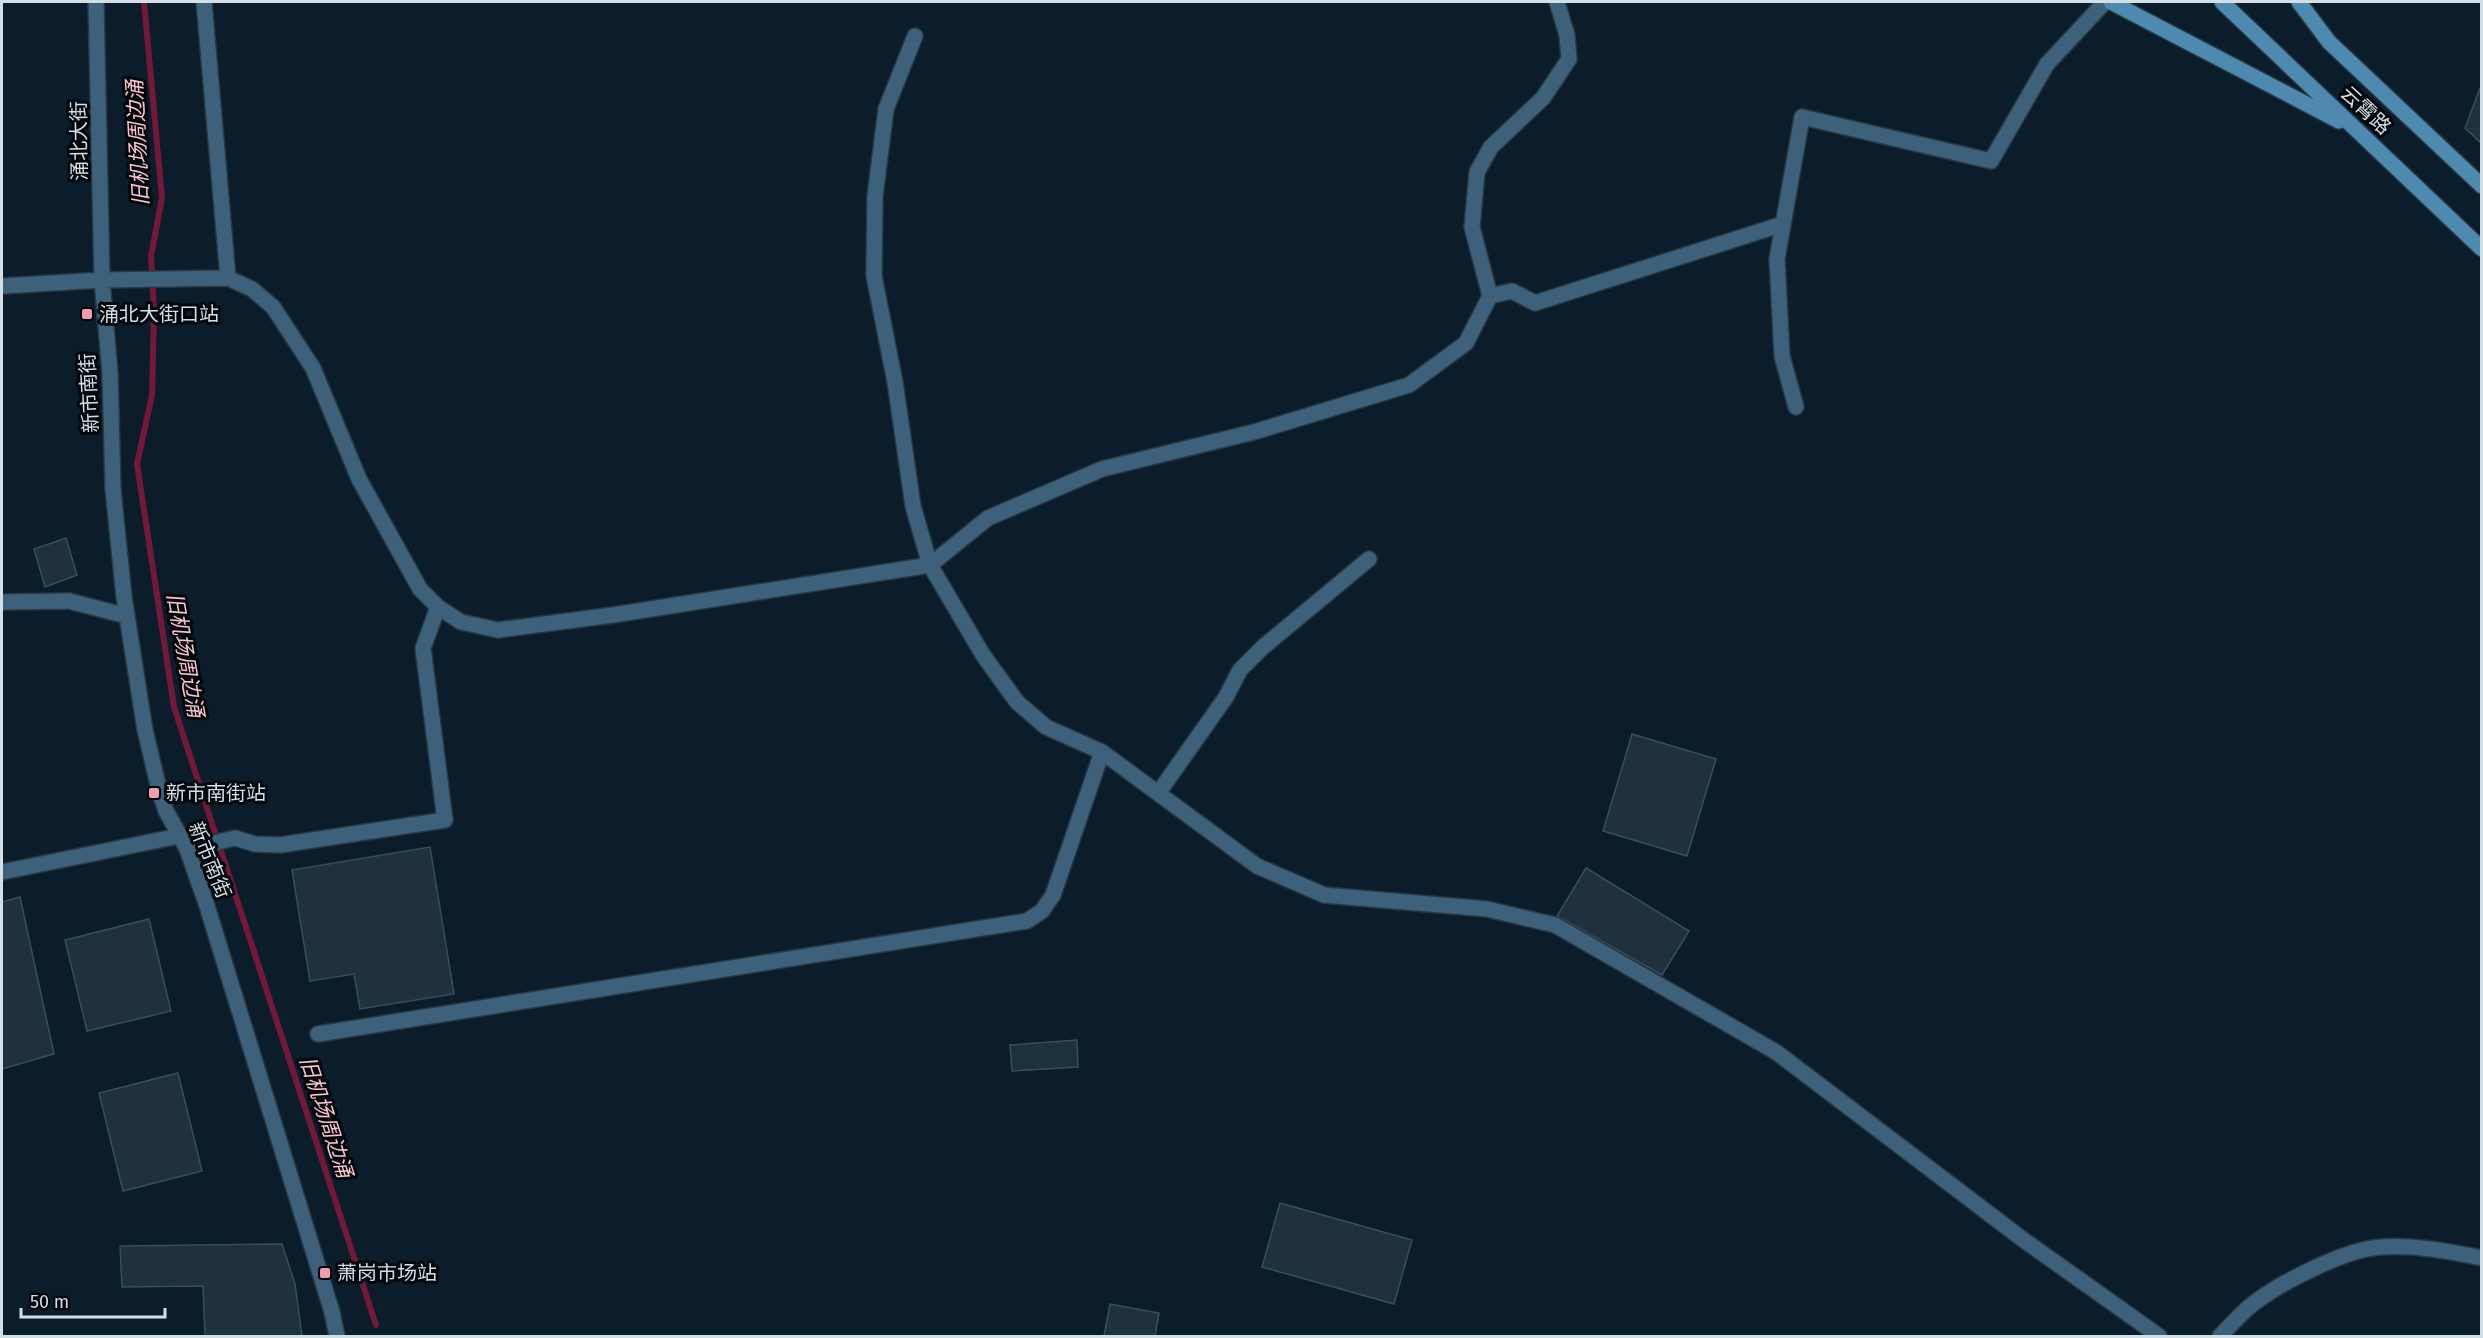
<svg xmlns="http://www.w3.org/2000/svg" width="2483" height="1338" viewBox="0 0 2483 1338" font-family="'Fira Sans','Noto Sans SC',sans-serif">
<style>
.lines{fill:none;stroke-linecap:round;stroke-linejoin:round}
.stream{stroke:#731838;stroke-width:6}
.building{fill:#1f313e;stroke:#394d5b;stroke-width:1.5}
.street-casing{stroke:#273844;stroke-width:18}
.secondary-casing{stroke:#273844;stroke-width:18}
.street{stroke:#3d617a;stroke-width:15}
.secondary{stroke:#4e89b0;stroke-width:15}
.poi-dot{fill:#f29aae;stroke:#02070c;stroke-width:2}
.labels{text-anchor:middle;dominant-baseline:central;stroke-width:6;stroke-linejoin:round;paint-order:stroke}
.street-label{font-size:20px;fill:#d3dfe7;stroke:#02070c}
.poi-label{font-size:20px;fill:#d3dfe7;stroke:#02070c;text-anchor:start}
.water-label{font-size:21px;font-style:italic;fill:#fac4cf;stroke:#02070c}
</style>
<rect width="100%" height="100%" fill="#0b1d2a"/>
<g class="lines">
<polyline class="stream" points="144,2 162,198 151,256 154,312 152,395 137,464 174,707 376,1325"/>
</g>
<g class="building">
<polygon points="2480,88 2481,88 2481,143 2465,128"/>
<polygon points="66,538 77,575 45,587 34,549"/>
<polygon points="1632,734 1716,759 1687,856 1603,831"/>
<polygon points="430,847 454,994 360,1009 354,974 310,981 292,870"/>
<polygon points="1586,868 1689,931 1662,975 1557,916"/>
<polygon points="20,897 54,1054 2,1069 2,902"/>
<polygon points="149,919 171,1011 87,1031 65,940"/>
<polygon points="1077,1040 1078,1067 1012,1071 1010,1045"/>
<polygon points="178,1073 202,1171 123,1191 99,1093"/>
<polygon points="1280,1203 1412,1240 1394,1304 1262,1267"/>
<polygon points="282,1244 295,1284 302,1336 205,1336 203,1286 122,1287 120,1246"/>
<polygon points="1110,1304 1159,1313 1155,1336 1104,1336"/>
</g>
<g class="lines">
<defs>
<g id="street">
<polyline points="96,2 102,280 110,373 113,489 124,597 145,730 160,793 166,811 187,849 207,906 332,1312 337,1336"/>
<polyline points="204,2 228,278"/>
<polyline points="915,36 886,109 875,196 874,276 895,382 913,506 930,565 983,655 1017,702 1046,727 1102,752 1257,866 1324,895 1487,909 1555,925 1776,1052 2025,1241 2159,1336"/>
<polyline points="2,286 102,280 228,278 252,289 273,307 313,368 359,479 420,589 438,607 461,622 498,630 613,615 930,565 988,518 1102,469 1254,432 1409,385 1466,343 1490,296 1472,227 1477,172 1491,147 1543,98 1569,59 1567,35 1557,2"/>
<polyline points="1490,296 1512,291 1535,303 1783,224"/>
<polyline points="1796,407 1782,356 1777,259 1802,117 1991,161 2047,64 2105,2"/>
<polyline points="2,602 69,601 127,616"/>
<polyline points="1159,792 1226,697 1240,670 1263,647 1369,559"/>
<polyline points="187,849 235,838 255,844 280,845 445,820 423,648 438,607"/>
<polyline points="2,872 179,836"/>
<polyline points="318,1034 1027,921 1042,911 1053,895 1102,752"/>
<path d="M 2220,1336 C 2229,1327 2239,1316 2249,1307 C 2277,1284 2345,1249 2381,1247 C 2416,1245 2448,1251 2482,1258"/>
</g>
<g id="secondary">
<polyline points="2111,2 2339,121"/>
<polyline points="2222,2 2482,249"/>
<polyline points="2299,2 2329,42 2482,186"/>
</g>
</defs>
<use href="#street" class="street-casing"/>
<use href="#secondary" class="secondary-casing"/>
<use href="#street" class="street"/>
<use href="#secondary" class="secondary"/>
</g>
<g class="poi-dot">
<rect x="81" y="308" width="12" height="12" rx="3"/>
<rect x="148" y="787" width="12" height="12" rx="3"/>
<rect x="319" y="1267" width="12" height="12" rx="3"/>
</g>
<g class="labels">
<g class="street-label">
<text transform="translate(2366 110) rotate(43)">云霄路</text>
<text transform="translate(79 141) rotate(-91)">涌北大街</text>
<text transform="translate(89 393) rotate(-93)">新市南街</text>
<text transform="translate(210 860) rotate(68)">新市南街</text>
</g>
<g class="poi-label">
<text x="99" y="314">涌北大街口站</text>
<text x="166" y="793">新市南街站</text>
<text x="337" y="1273">萧岗市场站</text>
</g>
<g class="water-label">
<text transform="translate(138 143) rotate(-93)">旧机场周边涌</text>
<text transform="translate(185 655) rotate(80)">旧机场周边涌</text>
<text transform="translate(326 1117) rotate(72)">旧机场周边涌</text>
</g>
</g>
<rect width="2483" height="1338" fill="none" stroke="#d3dfe7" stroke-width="6"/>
<path d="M21 1308v9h144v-9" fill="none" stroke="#d3dfe7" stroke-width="3"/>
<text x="30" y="1308" font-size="18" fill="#d3dfe7" stroke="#02070c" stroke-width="4.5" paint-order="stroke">50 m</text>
</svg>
